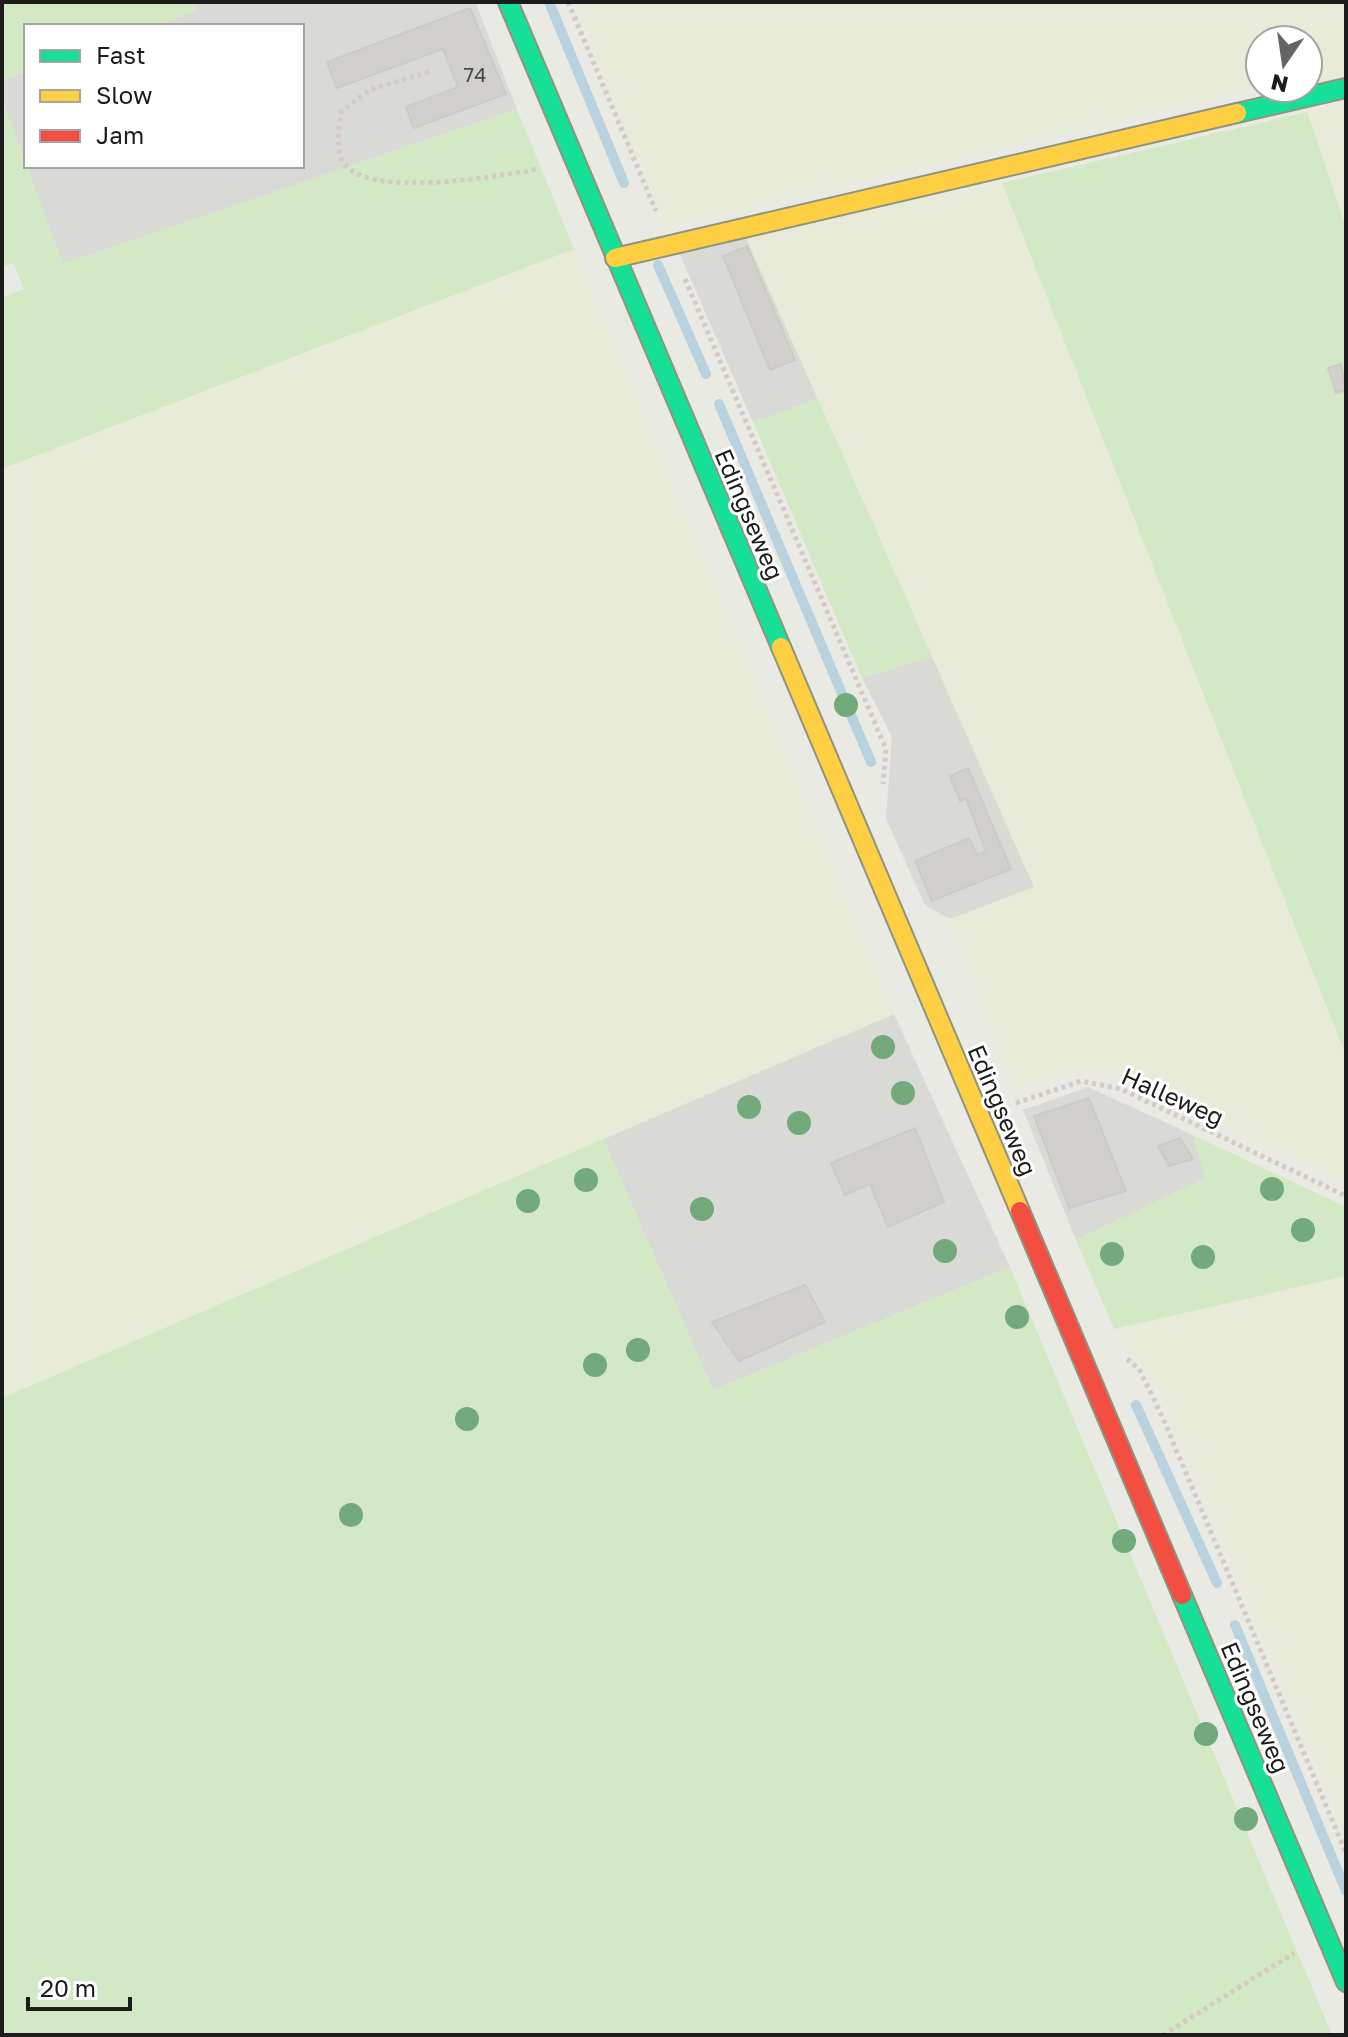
<svg xmlns="http://www.w3.org/2000/svg" width="1348" height="2037" viewBox="0 0 1348 2037" font-family="'Golos Text',sans-serif">
<style>
.residential{fill:#d9d9d6}
.farmland{fill:#e8ebd8}
.grass{fill:#d3e8c5}
.lines{fill:none;stroke-linecap:round;stroke-linejoin:round}
.stream{stroke:#b9d2dd;stroke-width:10}
.building{fill:#d1d0cc;stroke:#cdcbc6;stroke-width:2}
.fast-casing{stroke:#8f947e;stroke-width:22}
.slow-casing{stroke:#8f947e;stroke-width:22}
.jam-casing{stroke:#8f947e;stroke-width:22}
.path{stroke:#d5cac6;stroke-width:5;stroke-dasharray:4 4;stroke-linecap:butt}
.fast{stroke:#16e098;stroke-width:18}
.slow{stroke:#ffcf43;stroke-width:18}
.jam{stroke:#f24e42;stroke-width:18}
.tree{fill:#72aa7b}
.labels{text-anchor:middle;dominant-baseline:central;stroke-width:6;stroke-linejoin:round;paint-order:stroke}
.number-label{font-size:20px;fill:#494948}
.street-label{font-size:24px;fill:#1c1c1c;stroke:#fff}
</style>
<rect width="100%" height="100%" fill="#eaeae5"/>
<g class="residential">
<polygon points="192,2 475,2 517,109 63,264 26,166 302,166 302,26 155,26 196,11"/>
<polygon points="26,72 26,165 2,100 2,80"/>
<polygon points="745,235 818,399 753,422 677,248"/>
<polygon points="932,656 1035,888 950,919 925,905 886,819 892,737 862,678"/>
<polygon points="894,1014 1010,1267 713,1390 603,1139"/>
<polygon points="1088,1087 1193,1135 1206,1178 1076,1240 1023,1110"/>
</g>
<g class="farmland">
<polygon points="575,2 1346,2 1346,78 1308,86 1308,40 1260,40 1260,88 666,227"/>
<polygon points="1346,103 1346,228 1307,112"/>
<polygon points="1002,183 1346,1056 1346,1183 1111,1075 1081,1070 1014,1089 950,919 1034,887 745,235"/>
<polygon points="574,249 894,1014 2,1398 2,469"/>
<polygon points="1346,1276 1346,1834 1159,1384 1114,1329"/>
</g>
<g class="grass">
<polygon points="2,2 192,2 196,11 155,26 26,26 26,72 2,80"/>
<polygon points="3,102 63,264 517,109 574,249 2,469 2,298 24,289 13,263 2,267"/>
<polygon points="1307,112 1346,228 1346,1056 1002,183"/>
<polygon points="818,399 932,656 862,678 753,422"/>
<polygon points="1193,1135 1346,1207 1346,1276 1114,1329 1076,1240 1205,1178"/>
<polygon points="603,1139 713,1390 1010,1267 1332,2035 2,2035 2,1398"/>
</g>
<g class="lines">
<g class="stream">
<polyline points="549,2 624,183"/>
<polyline points="658,265 706,374"/>
<polyline points="719,404 871,762"/>
<polyline points="1136,1405 1217,1583"/>
<polyline points="1235,1625 1346,1891"/>
</g>
</g>
<g class="building">
<polygon points="470,8 506,94 414,128 406,107 458,87 443,49 337,88 327,62"/>
<polygon points="747,246 795,360 770,370 723,256"/>
<polygon points="1341,364 1346,390 1336,393 1328,368"/>
<polygon points="968,768 1011,869 932,901 915,861 969,838 977,855 986,851 966,799 960,801 950,776"/>
<polygon points="1089,1098 1126,1191 1069,1208 1034,1116"/>
<polygon points="915,1128 944,1202 888,1227 870,1184 845,1195 831,1163"/>
<polygon points="1180,1138 1193,1159 1169,1166 1158,1146"/>
<polygon points="805,1285 825,1322 739,1361 712,1322"/>
</g>
<g class="lines">
<defs>
<g id="fast">
<polyline points="508,2 781,647"/>
<polyline points="1237,113 1346,88"/>
<polyline points="1182,1595 1346,1982"/>
</g>
<g id="slow">
<polyline points="615,258 1237,113"/>
<polyline points="781,647 1020,1211"/>
</g>
<polyline id="jam" points="1020,1211 1182,1595"/>
</defs>
<use href="#fast" class="fast-casing"/>
<use href="#slow" class="slow-casing"/>
<use href="#jam" class="jam-casing"/>
<g class="path">
<polyline points="568,2 656,211"/>
<path d="M 429,72 L 369,90 L 341,112 C 338,128 335,146 343,161 C 363,201 502,175 539,169"/>
<polyline points="685,279 886,749 883,784"/>
<polyline points="1016,1103 1081,1081 1121,1089 1346,1196"/>
<polyline points="1127,1359 1139,1369 1162,1416 1346,1853"/>
<polyline points="1163,2035 1294,1953"/>
</g>
<use href="#fast" class="fast"/>
<use href="#slow" class="slow"/>
<use href="#jam" class="jam"/>
</g>
<g class="tree">
<circle cx="846" cy="705" r="12"/>
<circle cx="883" cy="1047" r="12"/>
<circle cx="903" cy="1093" r="12"/>
<circle cx="749" cy="1107" r="12"/>
<circle cx="799" cy="1123" r="12"/>
<circle cx="586" cy="1180" r="12"/>
<circle cx="1272" cy="1189" r="12"/>
<circle cx="528" cy="1201" r="12"/>
<circle cx="702" cy="1209" r="12"/>
<circle cx="1303" cy="1230" r="12"/>
<circle cx="945" cy="1251" r="12"/>
<circle cx="1112" cy="1254" r="12"/>
<circle cx="1203" cy="1257" r="12"/>
<circle cx="1017" cy="1317" r="12"/>
<circle cx="638" cy="1350" r="12"/>
<circle cx="595" cy="1365" r="12"/>
<circle cx="467" cy="1419" r="12"/>
<circle cx="351" cy="1515" r="12"/>
<circle cx="1124" cy="1541" r="12"/>
<circle cx="1206" cy="1734" r="12"/>
<circle cx="1246" cy="1819" r="12"/>
</g>
<g class="labels">
<g class="number-label">
<text x="475" y="74">74</text>
</g>
<g class="street-label">
<text transform="translate(750 514) rotate(67)">Edingseweg</text>
<text transform="translate(1173 1096) rotate(24)">Halleweg</text>
<text transform="translate(1003 1110) rotate(67)">Edingseweg</text>
<text transform="translate(1256 1707) rotate(67)">Edingseweg</text>
</g>
</g>
<rect width="1348" height="2037" fill="none" stroke="#1c1c1c" stroke-width="8"/>
<rect x="24" y="24" width="280" height="144" fill="#ffffff" stroke="#a4a4a4" stroke-width="2"/>
<rect x="40" y="50" width="40" height="12" fill="#16e098" stroke="#a4a4a4" stroke-width="2"/>
<text x="96" y="64" font-size="24" fill="#1c1c1c">Fast</text>
<rect x="40" y="90" width="40" height="12" fill="#ffcf43" stroke="#a4a4a4" stroke-width="2"/>
<text x="96" y="104" font-size="24" fill="#1c1c1c">Slow</text>
<rect x="40" y="130" width="40" height="12" fill="#f24e42" stroke="#a4a4a4" stroke-width="2"/>
<text x="96" y="144" font-size="24" fill="#1c1c1c">Jam</text>
<g transform="translate(1284 64) rotate(193)"><circle r="38" fill="#ffffff" stroke="#a4a4a4" stroke-width="2"/>
<path d="M0-6L14 30L0 20L-14 30Z" fill="#646462"/>
<text y="-12" font-size="22" font-weight="bold" text-anchor="middle" fill="#1c1c1c">N</text>
</g>
<path d="M28 1997v12h102v-12" fill="none" stroke="#1c1c1c" stroke-width="4"/>
<text x="40" y="1997" font-size="24" fill="#1c1c1c" stroke="#ffffff" stroke-width="6" paint-order="stroke">20 m</text>
</svg>
